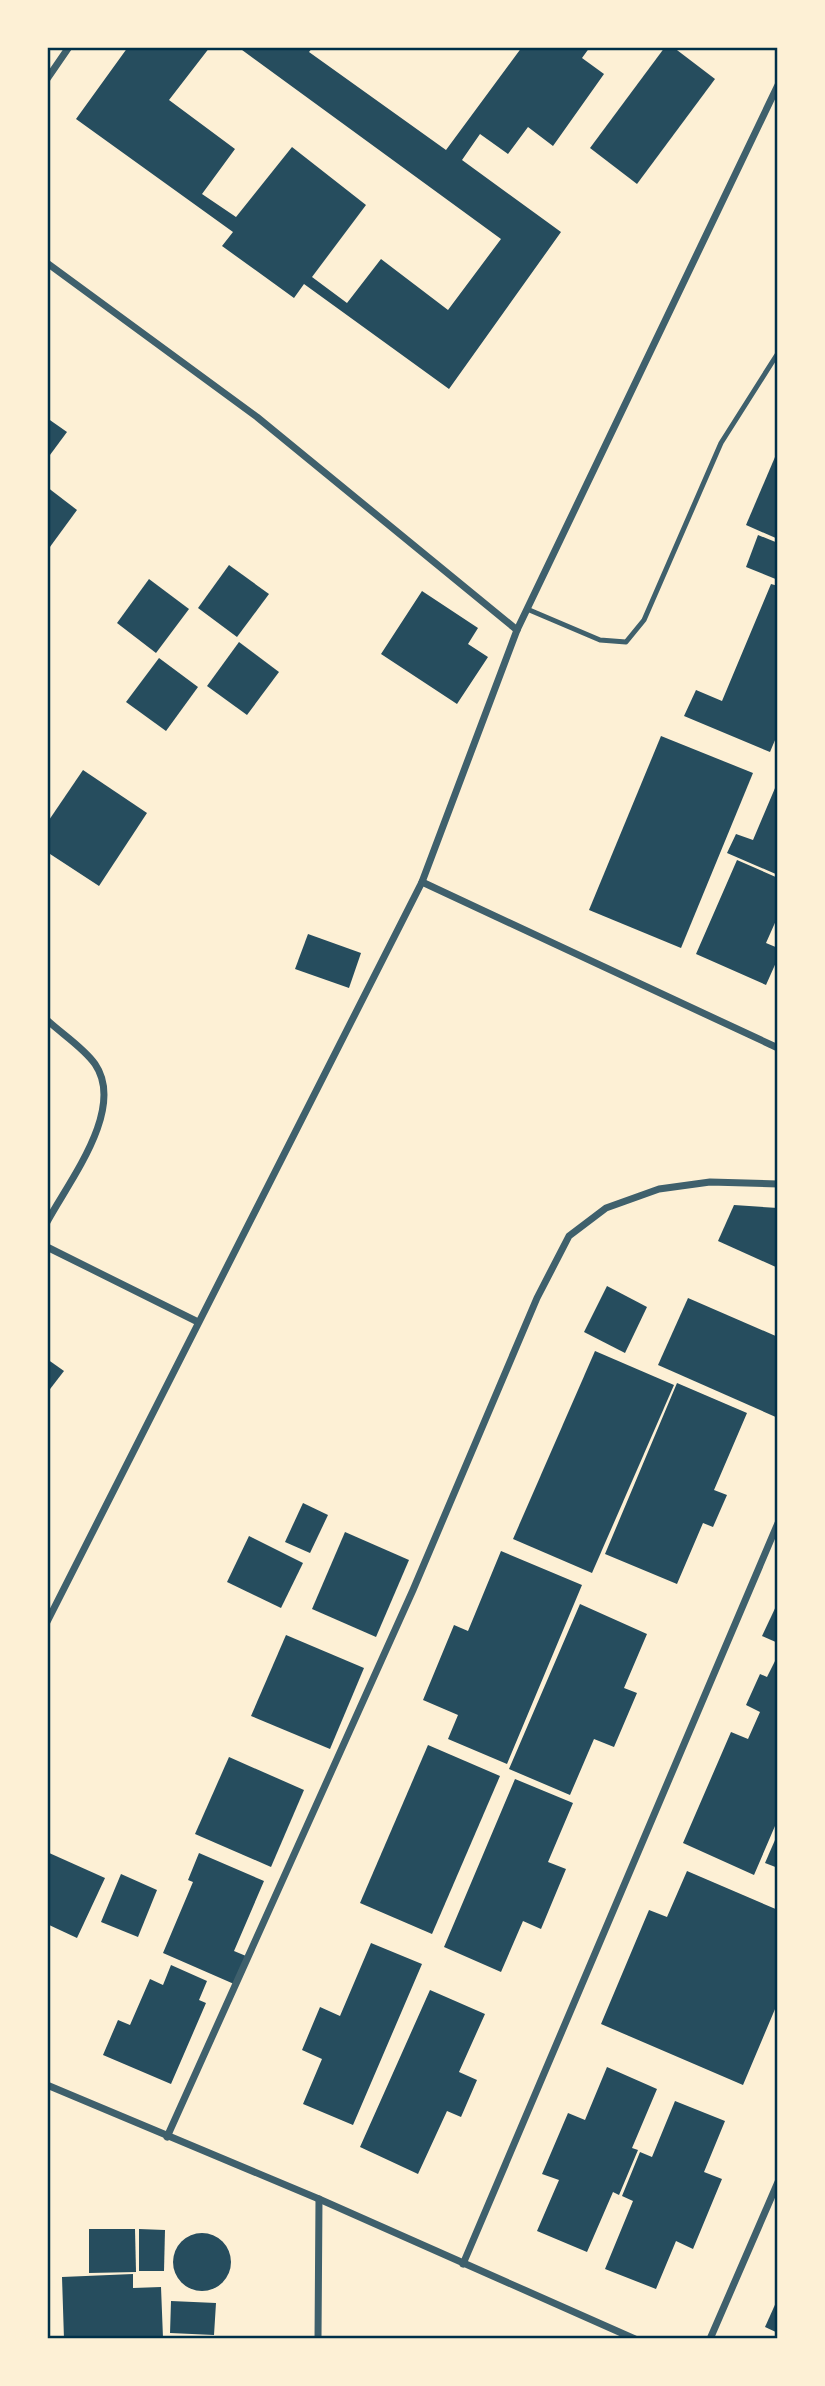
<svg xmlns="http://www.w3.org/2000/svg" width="825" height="2386" viewBox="0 0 825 2386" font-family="'Nunito Sans',sans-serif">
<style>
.building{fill:#264d5e}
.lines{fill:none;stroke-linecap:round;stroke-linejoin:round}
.service{stroke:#3f606c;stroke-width:5}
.minor{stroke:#3f606c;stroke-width:7}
.neatline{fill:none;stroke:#003049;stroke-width:2.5}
</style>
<rect width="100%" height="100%" fill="#fdf0d5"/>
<g class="building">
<polygon points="128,47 210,47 169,100 235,149 202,194 236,217 292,147 366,205 312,277 347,303 381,259 448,310 501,239 238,47 313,47 309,52 446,150 522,47 590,47 582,58 604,74 553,146 528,127 508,154 480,134 462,160 561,232 449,389 304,284 294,298 222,246 233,232 76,119"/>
<polygon points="665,47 673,47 715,79 637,184 590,148"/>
<polygon points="47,418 67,432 47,459"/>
<polygon points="778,450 778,539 746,525"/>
<polygon points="47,487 77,510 47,551"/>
<polygon points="758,535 778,543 778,580 746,567"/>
<polygon points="229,565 269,594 237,637 198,608"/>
<polygon points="149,579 189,609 156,653 117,623"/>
<polygon points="771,584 778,586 778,733 770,752 684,716 696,690 722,701"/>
<polygon points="422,591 478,628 468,644 488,657 457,704 381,654"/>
<polygon points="239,642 279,672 247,715 207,686"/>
<polygon points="159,658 198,687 166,731 126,702"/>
<polygon points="661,736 753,773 681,948 589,910"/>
<polygon points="83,770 147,813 99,886 47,852 47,823"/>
<polygon points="778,781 778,875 727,853 736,834 753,840"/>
<polygon points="737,860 778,878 778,916 766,943 778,948 778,958 766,985 696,954"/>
<polygon points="308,934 361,953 349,988 295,969"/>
<polygon points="734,1205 778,1208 778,1268 718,1241"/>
<polygon points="607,1286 647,1307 625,1353 584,1332"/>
<polygon points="688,1298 778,1337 778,1418 658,1365"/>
<polygon points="595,1351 674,1385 592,1573 513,1539"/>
<polygon points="47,1359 64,1371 47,1393"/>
<polygon points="677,1383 747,1413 714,1490 727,1495 713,1527 703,1523 677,1584 605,1554"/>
<polygon points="303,1503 328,1515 310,1553 285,1542"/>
<polygon points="345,1532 409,1560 376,1637 312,1609"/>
<polygon points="249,1536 303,1563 281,1608 227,1582"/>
<polygon points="501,1551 582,1585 507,1764 448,1739 458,1715 423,1700 454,1625 468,1631"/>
<polygon points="778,1602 778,1643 762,1636"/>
<polygon points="580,1604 647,1634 624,1688 637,1693 614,1747 594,1739 570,1795 509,1769"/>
<polygon points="286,1635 364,1668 330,1749 251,1716"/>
<polygon points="776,1659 778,1819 754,1875 683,1843 731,1732 748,1739 760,1712 746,1705 760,1674 767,1677"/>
<polygon points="428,1745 500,1776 432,1934 360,1903"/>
<polygon points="229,1757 304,1790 271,1867 195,1834"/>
<polygon points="515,1779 573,1803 548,1862 566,1869 541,1929 523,1921 501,1972 444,1947"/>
<polygon points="778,1833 778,1868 765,1863"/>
<polygon points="47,1852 105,1878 77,1938 47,1924"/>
<polygon points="199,1853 264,1881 234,1951 246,1956 234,1984 163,1953 193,1882 188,1880"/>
<polygon points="687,1871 778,1910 778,2002 743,2085 601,2024 649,1910 667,1917"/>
<polygon points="121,1874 157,1890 138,1937 101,1922"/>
<polygon points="371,1943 422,1964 353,2125 303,2104 322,2059 302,2050 320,2007 340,2016"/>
<polygon points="171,1965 207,1981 199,2000 206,2003 171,2084 103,2055 118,2020 130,2025 150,1979 163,1985"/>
<polygon points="430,1990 485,2014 459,2072 477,2080 461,2117 447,2111 418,2174 360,2147"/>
<polygon points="607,2067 657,2089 632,2148 638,2150 619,2195 613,2192 587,2252 537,2231 559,2180 542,2174 568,2113 585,2120"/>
<polygon points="675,2101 725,2121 704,2172 722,2179 693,2249 676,2241 656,2289 605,2269 633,2201 622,2196 640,2152 652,2157"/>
<polygon points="89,2229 135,2229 136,2272 89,2273"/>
<polygon points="139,2229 165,2230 164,2271 139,2271"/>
<circle cx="202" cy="2262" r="29"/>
<polygon points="133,2274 133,2288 161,2287 163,2338 64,2339 62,2277"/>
<polygon points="778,2298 778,2333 765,2327"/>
<polygon points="171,2301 216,2303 214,2335 170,2333"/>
</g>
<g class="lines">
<polyline class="service" points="527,609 600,640 626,642 644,620 721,443 778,353"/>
<g class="minor">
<polyline points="47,79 69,47"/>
<polyline points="47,263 257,417 517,630"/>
<polyline points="422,882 778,1048"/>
<path d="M 47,1020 C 62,1034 84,1048 95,1064 C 126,1109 69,1181 47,1222"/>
<polyline points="47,1247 198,1322"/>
<polyline points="47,1622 422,882 517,630 778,85"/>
<polyline points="47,2085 319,2199 635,2339"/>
<polyline points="167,2137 413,1590 537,1298 569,1236 606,1208 659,1189 710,1182 778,1184"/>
<polyline points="463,2264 778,1523"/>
<polyline points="318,2339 319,2199"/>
<polyline points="710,2339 778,2182"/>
</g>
</g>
<rect width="825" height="2386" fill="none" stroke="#fdf0d5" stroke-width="98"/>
<rect x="49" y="49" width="727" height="2288" class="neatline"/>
</svg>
